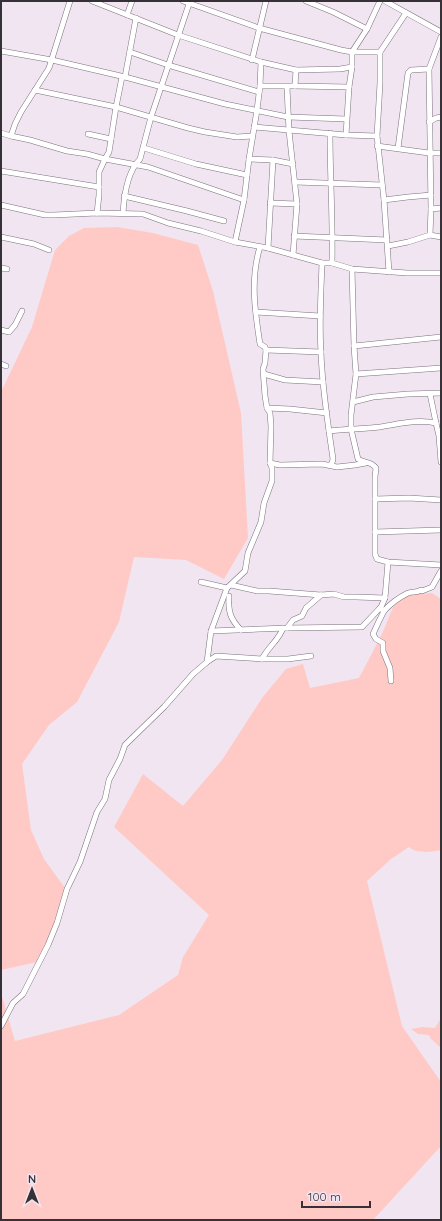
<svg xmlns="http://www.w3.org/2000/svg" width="442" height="1221" viewBox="0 0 442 1221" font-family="Quicksand,sans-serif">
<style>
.green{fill:#ffcac5}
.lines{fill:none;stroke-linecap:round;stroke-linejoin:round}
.minor-casing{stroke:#7b717d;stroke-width:6}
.minor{stroke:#fff;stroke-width:5}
</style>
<rect width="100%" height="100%" fill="#f1e5f2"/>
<g class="green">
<polygon points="117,227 153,233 198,245 213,291 241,413 248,538 224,579 186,560 134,557 119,622 77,702 49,725 22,764 31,830 44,859 65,888 42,961 1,970 1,392 32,327 55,250 69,236 84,228"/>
<path d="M 432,593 L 441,599 L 441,850 C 432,852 416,854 409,847 L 391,859 L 367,881 L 402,1026 L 441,1082 L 441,1146 L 373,1220 L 1,1220 L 1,993 L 15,1041 L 119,1015 L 178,975 L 183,957 L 209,915 L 114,827 L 143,774 L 183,806 L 222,760 L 262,698 L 286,669 L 303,664 L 310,688 L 359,678 L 382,634 L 398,595 Z"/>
<polygon points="441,1018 441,1047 440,1047 431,1039 429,1035 418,1034 411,1029 422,1027 435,1028"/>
</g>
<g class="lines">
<defs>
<g id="minor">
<polyline points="92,1 178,35 261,62 296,70 340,69 352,67"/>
<polyline points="183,1 259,28 341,50 352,52 380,52"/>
<polyline points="306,1 333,12 367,29"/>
<polyline points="385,1 441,32"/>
<polyline points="127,15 132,1"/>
<polyline points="1,51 52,60 125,77 225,104 288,117 346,119"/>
<polyline points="130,52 168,65 259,92"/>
<polyline points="252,60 266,1"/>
<polyline points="296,70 295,86 349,87"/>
<polyline points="125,77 136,18"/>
<polyline points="260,86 295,86"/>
<polyline points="287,87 289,131 297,204 293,255"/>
<polyline points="35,90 116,107 188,128 205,132 237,137 252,136"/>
<polyline points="429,122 436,118 441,117"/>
<polyline points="254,127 346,135 377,136"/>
<polyline points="1,133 11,136 30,140 67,151 87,154 105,159 148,167 244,200"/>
<path d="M 330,133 C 330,177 333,220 332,263"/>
<polyline points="88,134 111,139"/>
<polyline points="346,135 349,87 352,67 352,52 367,29 380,1"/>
<polyline points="11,136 15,124 21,112 49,68 70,1"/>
<polyline points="377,146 429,153 441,153"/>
<polyline points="144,148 196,164 247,175"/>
<polyline points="398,148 408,73 411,70 429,69"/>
<polyline points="249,159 273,160 293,164"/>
<polyline points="1,171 99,187"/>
<polyline points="295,182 382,185"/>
<polyline points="124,196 187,211 224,221"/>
<polyline points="384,200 408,197 431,195"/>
<polyline points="270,203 297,204"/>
<polyline points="1,205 45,215 54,215 97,213 143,214 168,223 201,231 235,242 268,248 322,263 332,263 352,269 407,273 441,273"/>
<polyline points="431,209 429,69 441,37"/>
<polyline points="97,213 99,195 99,172 105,159 109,152 116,107 122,77"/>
<path d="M 123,213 C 124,196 128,171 140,159 L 151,117 L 190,1"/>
<polyline points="430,235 431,209 441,208"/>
<polyline points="294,236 387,240"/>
<polyline points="1,237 34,244 49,250"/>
<polyline points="235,242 244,200 249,159 257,110 260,86 261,62"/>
<polyline points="388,246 408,242 430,235 441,237"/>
<polyline points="268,248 273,160"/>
<path d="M 322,263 C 321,292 319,322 321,352 C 322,388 328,424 333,459 L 332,463 L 330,465"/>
<polyline points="1,268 7,269"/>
<path d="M 352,269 L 354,346 L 356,374 L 351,415 L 351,429 L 358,459 C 365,464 370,460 376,468 L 375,477 L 375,554 L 377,559 L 388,562 L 441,565"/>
<polyline points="389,272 384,200 377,136 380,83 380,52 406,13"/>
<polyline points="256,312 320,316"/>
<polyline points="1,330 9,332 15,325 22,311"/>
<polyline points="354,346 441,337"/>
<polyline points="266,350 321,352"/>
<polyline points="1,364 6,366"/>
<polyline points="264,374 285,380 323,382"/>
<polyline points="356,374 441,368"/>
<polyline points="430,394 436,423"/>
<polyline points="353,402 373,397 408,394 441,393"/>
<polyline points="267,408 290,409 327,413"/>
<path d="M 329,431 C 346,429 363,429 380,427 C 399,424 417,419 436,423 L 439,436 L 441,462"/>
<polyline points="270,463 280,465 322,464 337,467 355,465 366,463"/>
<polyline points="375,499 409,498 441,500"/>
<polyline points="375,532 441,530"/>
<polyline points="201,582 227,588"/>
<polyline points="231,585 257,591 269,591 321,595 334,594 344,597 356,597 385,598 388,562"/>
<path d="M 229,596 C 228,611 230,619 241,630"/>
<polyline points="380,608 384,611 379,621 373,634 376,639 383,643 383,651 390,668 391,681"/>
<path d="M 384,611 C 390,604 400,597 408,593 C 413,591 417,593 421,590 L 422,591 L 432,587 L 441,571"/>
<polyline points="287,628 362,627 381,607 385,598"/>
<polyline points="211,631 287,628 293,620 302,616 306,608 321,595"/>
<path d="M 262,659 C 268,647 279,640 283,628"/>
<polyline points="207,662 216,656 262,659 288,659 311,656"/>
<path d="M 1,1026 L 13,1003 L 23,994 L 48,945 L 57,923 L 67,889 L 80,862 L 97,812 L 105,799 L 109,780 L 120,759 L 125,745 L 164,707 L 193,674 L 207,662 L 211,631 L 227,588 L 245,571 L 248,553 L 261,522 L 264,503 L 272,481 L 272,468 L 270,463 L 271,426 L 270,413 L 267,408 L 265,396 L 263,369 L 265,363 L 266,350 L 265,347 L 260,344 C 255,312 250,279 260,247"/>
</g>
</defs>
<use href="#minor" class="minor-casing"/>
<use href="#minor" class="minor"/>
</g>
<rect width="442" height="1221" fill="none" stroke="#353136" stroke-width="4"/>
<g transform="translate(32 1189)" stroke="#f1e5f2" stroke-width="3" paint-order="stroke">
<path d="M0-3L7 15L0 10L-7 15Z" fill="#353136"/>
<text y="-6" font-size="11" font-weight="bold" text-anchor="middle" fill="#353136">N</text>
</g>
<path d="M302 1201v6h68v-6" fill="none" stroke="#353136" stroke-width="2"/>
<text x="308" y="1201" font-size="12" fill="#353136" stroke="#f1e5f2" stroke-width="3" paint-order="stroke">100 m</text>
</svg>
